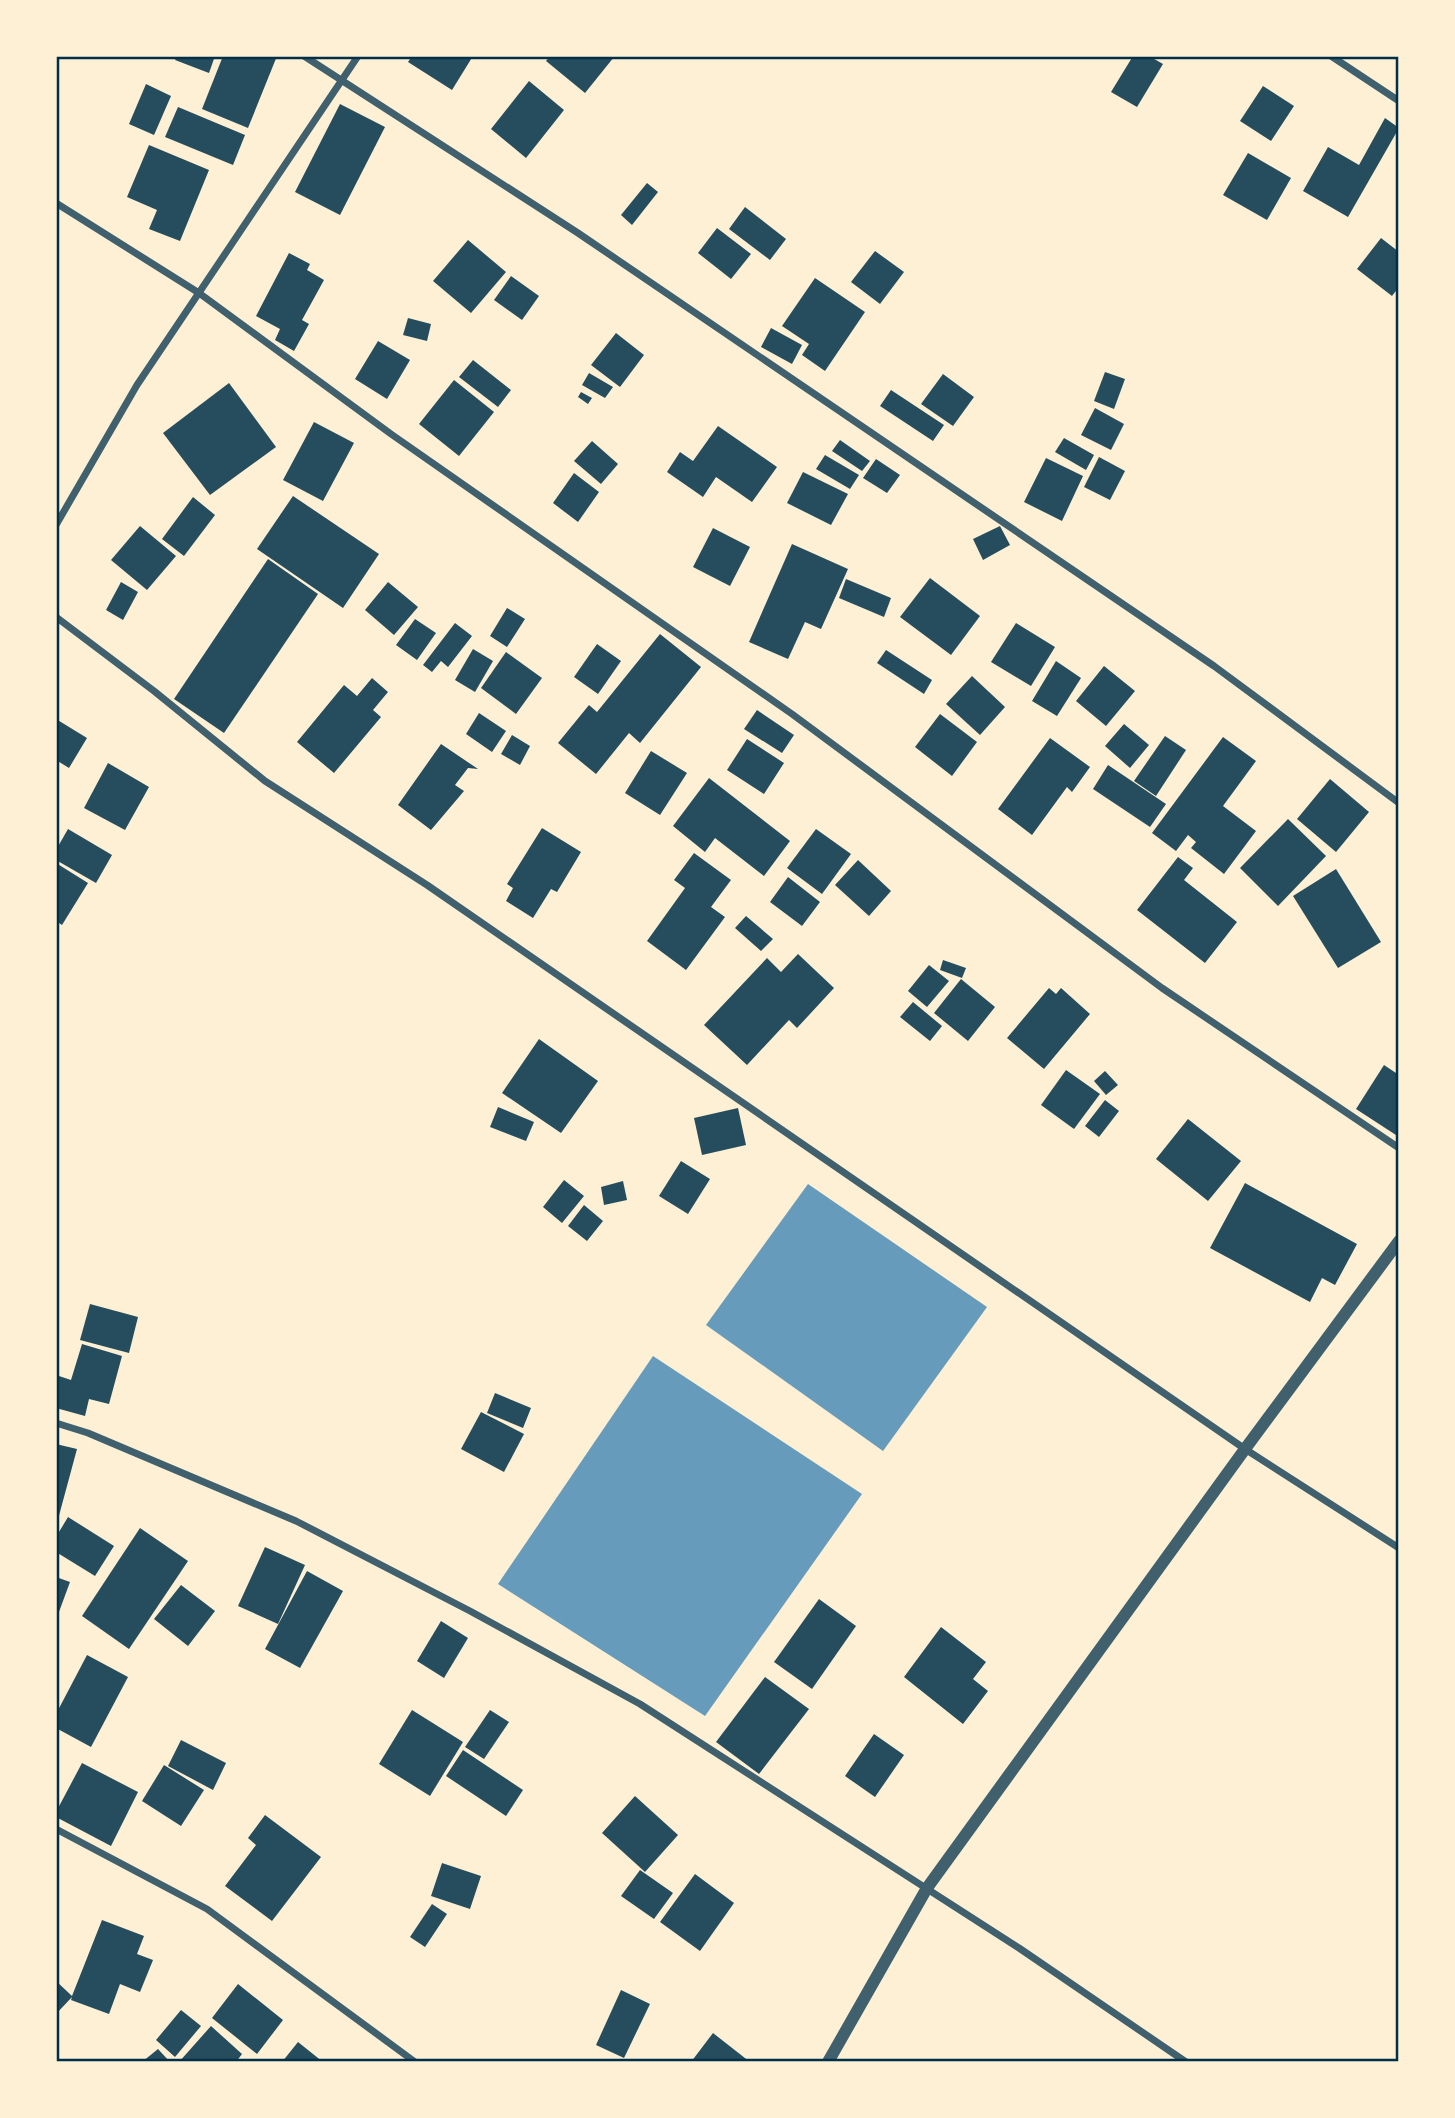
<svg xmlns="http://www.w3.org/2000/svg" width="1455" height="2118" viewBox="0 0 1455 2118" font-family="Inter,sans-serif">
<style>
.water{fill:#669bbc}
.building{fill:#264d5e}
.lines{fill:none;stroke-linecap:round;stroke-linejoin:round}
.minor{stroke:#3f606c;stroke-width:7}
.tertiary{stroke:#3f606c;stroke-width:12}
.neatline{fill:none;stroke:#003049;stroke-width:2.5}
</style>
<rect width="100%" height="100%" fill="#fdf0d5"/>
<g class="water">
<polygon points="808,1184 987,1307 883,1451 706,1325"/>
<polygon points="653,1356 862,1494 705,1716 498,1584"/>
</g>
<g class="building">
<polygon points="177,56 215,56 209,73 175,60"/>
<polygon points="223,56 277,56 248,128 202,109"/>
<polygon points="412,56 473,56 452,90 408,62"/>
<polygon points="550,56 612,56 614,57 585,93 546,61"/>
<polygon points="1133,56 1149,56 1163,64 1137,107 1111,92"/>
<polygon points="529,81 564,110 526,158 491,129"/>
<polygon points="146,84 171,96 154,135 129,124"/>
<polygon points="1263,86 1294,106 1271,141 1240,121"/>
<polygon points="340,104 385,127 340,215 295,192"/>
<polygon points="178,107 245,135 233,165 165,137"/>
<polygon points="1385,118 1399,128 1348,217 1303,191 1328,147 1359,165"/>
<polygon points="149,145 209,170 180,241 149,229 157,210 127,197"/>
<polygon points="1248,153 1291,178 1267,220 1223,195"/>
<polygon points="647,183 658,192 632,225 621,215"/>
<polygon points="745,207 786,239 770,260 729,229"/>
<polygon points="717,228 751,254 731,279 698,253"/>
<polygon points="1381,238 1399,252 1399,287 1392,296 1357,269"/>
<polygon points="468,240 506,272 471,313 433,281"/>
<polygon points="875,251 904,272 880,304 851,282"/>
<polygon points="289,253 310,264 307,270 324,280 302,320 309,324 294,351 275,340 280,329 256,316"/>
<polygon points="511,276 539,296 522,320 494,300"/>
<polygon points="815,278 865,312 825,371 802,355 809,344 782,326"/>
<polygon points="408,318 431,324 427,341 403,335"/>
<polygon points="771,328 802,345 792,364 761,347"/>
<polygon points="616,333 644,355 620,387 591,365"/>
<polygon points="378,341 410,360 387,399 355,379"/>
<polygon points="473,360 511,390 498,407 459,377"/>
<polygon points="1105,372 1125,379 1114,409 1094,401"/>
<polygon points="589,373 613,387 605,398 582,385"/>
<polygon points="943,374 974,397 953,426 921,404"/>
<polygon points="454,380 494,412 459,456 419,424"/>
<polygon points="229,383 276,447 210,495 163,433"/>
<polygon points="891,390 944,425 933,441 880,406"/>
<polygon points="581,392 592,398 588,404 578,397"/>
<polygon points="1095,408 1124,424 1111,450 1081,435"/>
<polygon points="314,422 354,443 323,501 283,480"/>
<polygon points="718,426 777,467 752,502 716,477 703,497 667,472 680,452 693,461"/>
<polygon points="1064,438 1094,455 1086,470 1055,452"/>
<polygon points="840,440 870,461 862,471 832,451"/>
<polygon points="592,441 618,464 601,484 574,461"/>
<polygon points="825,455 859,475 850,489 816,469"/>
<polygon points="1099,457 1125,471 1110,500 1084,487"/>
<polygon points="1046,458 1083,476 1062,521 1024,502"/>
<polygon points="876,459 900,475 887,493 863,478"/>
<polygon points="803,472 848,494 831,525 787,503"/>
<polygon points="574,473 599,492 578,522 553,503"/>
<polygon points="293,496 379,554 343,608 257,549"/>
<polygon points="193,497 215,515 184,556 162,539"/>
<polygon points="140,526 176,556 147,590 111,560"/>
<polygon points="1000,526 1010,545 983,560 973,539"/>
<polygon points="713,528 750,547 730,586 693,567"/>
<polygon points="792,544 848,569 821,629 805,622 788,659 749,642"/>
<polygon points="268,559 318,594 224,733 174,699"/>
<polygon points="930,578 980,616 951,655 900,617"/>
<polygon points="846,579 891,598 884,617 839,598"/>
<polygon points="121,582 138,592 123,620 106,610"/>
<polygon points="388,582 418,607 394,635 365,610"/>
<polygon points="507,608 525,619 507,647 490,636"/>
<polygon points="415,619 436,633 417,660 396,645"/>
<polygon points="455,623 472,636 448,667 441,661 432,672 423,665"/>
<polygon points="1016,623 1055,647 1031,686 991,662"/>
<polygon points="660,634 701,667 640,743 629,733 596,774 558,743 589,705 597,712"/>
<polygon points="597,644 621,661 598,694 574,677"/>
<polygon points="473,649 493,661 475,692 455,680"/>
<polygon points="886,650 932,680 924,694 877,663"/>
<polygon points="506,652 542,678 516,714 481,688"/>
<polygon points="1056,661 1081,678 1057,716 1032,701"/>
<polygon points="1104,666 1135,691 1106,726 1076,701"/>
<polygon points="972,676 1005,707 980,735 946,704"/>
<polygon points="372,678 388,692 373,710 381,717 334,773 297,742 344,685 357,696"/>
<polygon points="757,710 794,735 782,753 744,729"/>
<polygon points="479,713 506,731 492,752 466,734"/>
<polygon points="940,714 977,742 952,776 915,747"/>
<polygon points="56,719 87,738 69,768 56,760"/>
<polygon points="1124,724 1149,745 1130,768 1105,746"/>
<polygon points="512,735 530,746 520,765 501,754"/>
<polygon points="1165,736 1186,750 1156,796 1134,781"/>
<polygon points="1223,737 1256,761 1223,806 1256,831 1224,874 1191,848 1196,842 1188,835 1176,851 1152,833"/>
<polygon points="1050,738 1090,767 1072,792 1067,787 1032,835 998,809"/>
<polygon points="747,739 784,763 764,794 727,770"/>
<polygon points="441,744 478,769 468,768 455,785 464,791 431,830 398,805"/>
<polygon points="651,751 687,773 660,815 625,793"/>
<polygon points="108,763 149,787 125,830 84,808"/>
<polygon points="1108,765 1166,804 1150,827 1093,789"/>
<polygon points="709,778 790,841 764,876 715,838 705,852 673,826"/>
<polygon points="1330,779 1369,812 1336,852 1297,819"/>
<polygon points="1288,819 1326,856 1278,906 1240,868"/>
<polygon points="542,828 581,852 557,892 551,889 533,918 506,901 513,888 507,884"/>
<polygon points="68,829 112,855 96,883 56,860 56,850"/>
<polygon points="816,829 851,854 822,894 787,868"/>
<polygon points="694,853 731,880 711,907 725,917 686,970 647,941 685,888 674,880"/>
<polygon points="1178,857 1193,868 1184,880 1237,922 1205,963 1137,910"/>
<polygon points="858,860 891,891 869,916 835,885"/>
<polygon points="56,863 88,883 62,925 56,921"/>
<polygon points="1336,869 1381,942 1338,968 1293,896"/>
<polygon points="788,877 820,902 802,926 770,902"/>
<polygon points="746,916 773,939 761,951 735,928"/>
<polygon points="798,954 834,988 797,1028 789,1020 747,1065 704,1025 767,958 781,972"/>
<polygon points="943,960 966,968 962,978 940,970"/>
<polygon points="929,965 949,981 927,1007 908,991"/>
<polygon points="961,979 995,1007 968,1041 934,1013"/>
<polygon points="1049,988 1056,994 1061,988 1090,1014 1044,1069 1007,1038"/>
<polygon points="913,1002 942,1026 930,1041 900,1017"/>
<polygon points="539,1039 598,1081 561,1133 502,1093"/>
<polygon points="1384,1065 1399,1075 1399,1137 1356,1109"/>
<polygon points="1066,1070 1100,1094 1074,1129 1041,1105"/>
<polygon points="1105,1071 1118,1085 1106,1095 1094,1081"/>
<polygon points="1105,1100 1119,1111 1099,1137 1085,1126"/>
<polygon points="498,1107 534,1122 526,1141 490,1127"/>
<polygon points="738,1108 746,1145 702,1155 694,1118"/>
<polygon points="1188,1119 1241,1161 1208,1201 1156,1159"/>
<polygon points="681,1161 710,1179 688,1214 659,1196"/>
<polygon points="564,1180 584,1196 562,1223 543,1207"/>
<polygon points="623,1181 627,1200 604,1205 601,1187"/>
<polygon points="1245,1183 1357,1244 1335,1285 1322,1278 1310,1302 1210,1248"/>
<polygon points="584,1205 603,1221 587,1241 568,1226"/>
<polygon points="90,1304 138,1317 129,1353 80,1340"/>
<polygon points="82,1344 122,1356 109,1404 89,1399 85,1416 56,1408 56,1375 71,1380"/>
<polygon points="495,1393 531,1408 523,1428 487,1413"/>
<polygon points="481,1412 524,1434 504,1472 461,1449"/>
<polygon points="56,1444 77,1449 57,1523 56,1523"/>
<polygon points="68,1517 114,1546 95,1576 56,1552 56,1537"/>
<polygon points="140,1528 188,1561 129,1649 82,1616"/>
<polygon points="265,1547 305,1565 278,1624 238,1606"/>
<polygon points="307,1571 343,1591 300,1668 265,1649"/>
<polygon points="56,1577 70,1582 56,1620"/>
<polygon points="181,1585 215,1611 188,1646 154,1619"/>
<polygon points="819,1599 856,1626 812,1689 774,1662"/>
<polygon points="441,1621 468,1638 444,1678 417,1661"/>
<polygon points="941,1627 986,1662 973,1679 988,1691 963,1724 904,1677"/>
<polygon points="87,1655 128,1677 91,1747 56,1728 56,1714"/>
<polygon points="765,1677 809,1709 759,1774 716,1742"/>
<polygon points="412,1710 463,1742 430,1796 379,1764"/>
<polygon points="490,1710 509,1722 484,1759 465,1747"/>
<polygon points="874,1734 904,1755 875,1797 845,1776"/>
<polygon points="181,1740 226,1763 213,1790 168,1766"/>
<polygon points="463,1750 523,1790 506,1816 446,1776"/>
<polygon points="82,1763 138,1792 111,1846 56,1817 56,1812"/>
<polygon points="164,1765 204,1790 181,1826 142,1801"/>
<polygon points="635,1796 678,1835 645,1872 602,1833"/>
<polygon points="265,1815 321,1857 272,1921 225,1886 256,1845 248,1838"/>
<polygon points="442,1863 481,1876 470,1909 431,1896"/>
<polygon points="640,1870 673,1893 654,1919 621,1896"/>
<polygon points="695,1874 734,1903 700,1951 660,1922"/>
<polygon points="432,1904 447,1914 425,1947 410,1937"/>
<polygon points="102,1920 144,1936 137,1954 153,1960 140,1992 120,1984 109,2014 71,2000 72,1997 56,2014 56,1981 72,1996"/>
<polygon points="238,1984 283,2020 257,2054 212,2018"/>
<polygon points="621,1990 650,2004 624,2058 596,2045"/>
<polygon points="181,2010 201,2026 175,2057 156,2040"/>
<polygon points="211,2026 242,2054 236,2062 179,2062"/>
<polygon points="713,2033 750,2062 691,2062"/>
<polygon points="298,2042 323,2062 282,2062"/>
<polygon points="158,2049 170,2062 142,2062"/>
</g>
<g class="lines">
<g class="minor">
<polyline points="304,56 578,233 1214,666 1399,803"/>
<polyline points="1331,56 1399,101"/>
<polyline points="56,203 199,293 391,434 792,714 1162,988 1399,1148"/>
<polyline points="56,525 137,385 358,56"/>
<polyline points="56,617 154,691 265,781 427,885 1245,1449 1399,1548"/>
<polyline points="56,1423 88,1433 296,1521 470,1611 640,1704 1019,1948 1186,2062"/>
<polyline points="56,1829 207,1909 415,2062"/>
</g>
<polyline class="tertiary" points="828,2062 927,1888 1245,1449 1399,1241"/>
</g>
<rect width="1455" height="2118" fill="none" stroke="#fdf0d5" stroke-width="116"/>
<rect x="58" y="58" width="1339" height="2002" class="neatline"/>
</svg>
